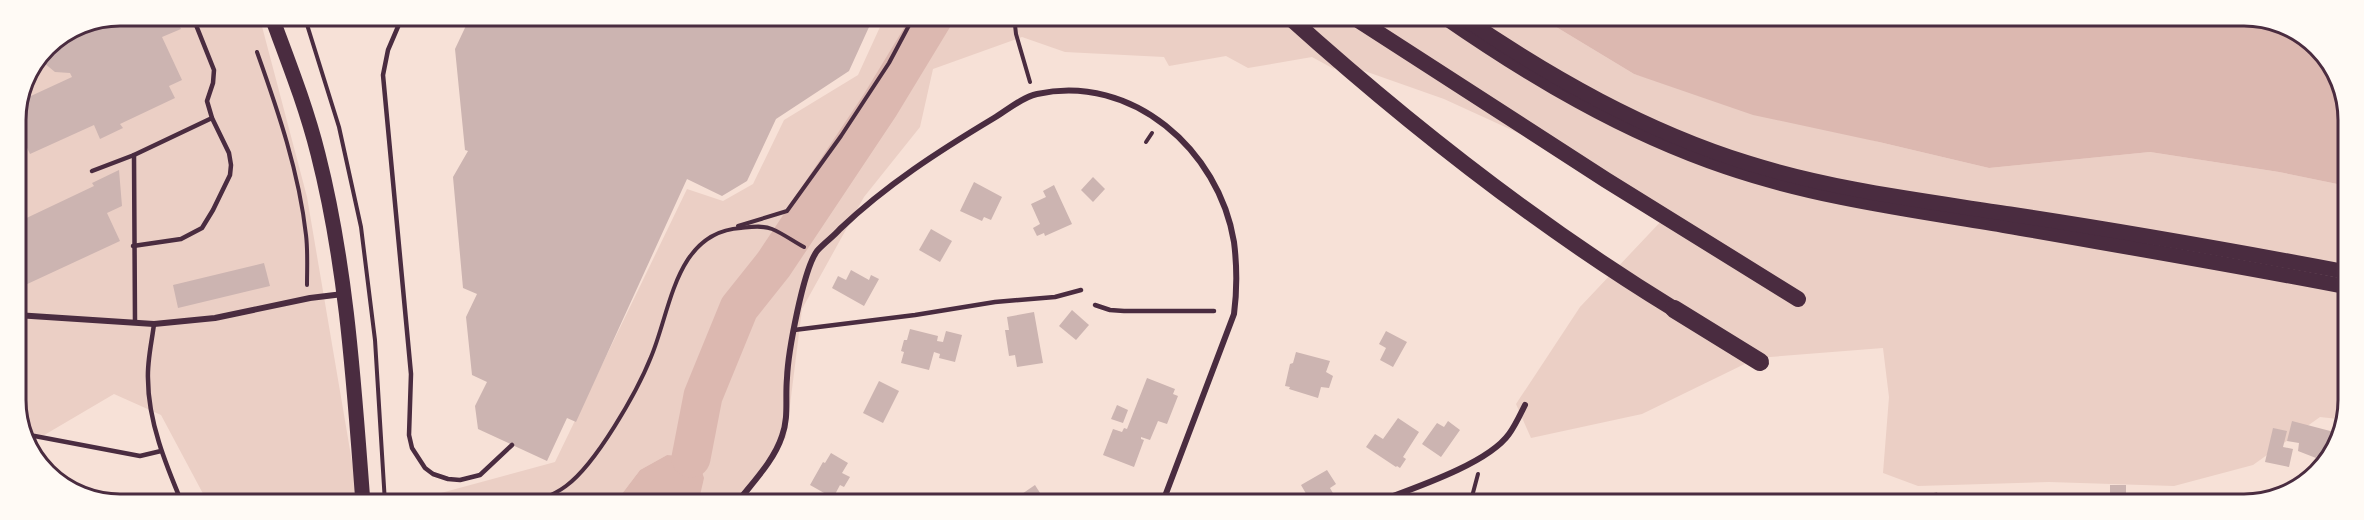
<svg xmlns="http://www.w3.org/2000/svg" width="2364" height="520" viewBox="0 0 2364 520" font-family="'Zilla Slab',serif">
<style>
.green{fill:#ebcfc5}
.water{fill:#dcb8b0}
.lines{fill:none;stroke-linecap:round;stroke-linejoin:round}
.river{stroke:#dcb8b0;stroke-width:39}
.building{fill:#ccb4b1}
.path{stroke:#4a2c40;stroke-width:4}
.service{stroke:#4a2c40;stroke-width:4.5}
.minor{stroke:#4a2c40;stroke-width:6}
.primary{stroke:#4a2c40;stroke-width:15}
.trunk{stroke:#4a2c40;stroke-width:16}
.motorway{stroke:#4a2c40;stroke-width:18}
.rim{fill:none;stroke:#4a2c40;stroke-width:3}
</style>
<rect width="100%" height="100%" fill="#f7e1d7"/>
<g class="green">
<polygon points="119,15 259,15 307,197 359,503 208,503 161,415 114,394 29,444 17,421 15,113 46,45 80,23"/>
<polygon points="885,16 1538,16 1634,74 1879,142 1989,168 2150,152 2279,172 2347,186 2347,420 2320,417 2253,465 2174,486 2049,482 1918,486 1883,473 1889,397 1883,348 1757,358 1642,414 1531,438 1516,404 1580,307 1665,217 1562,153 1444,99 1339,62 1334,69 1312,57 1248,68 1226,56 1169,66 1164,57 1065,52 1022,37 933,69 920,127 864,197 802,309 786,437 738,504 698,504 691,458 667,455 640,470 615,503 404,503 555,462 687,189 723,201 753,184 784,120 858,75"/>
</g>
<g class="water">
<polygon points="1538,16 2265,17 2318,45 2347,99 2347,186 2279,172 2150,152 1989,168 1879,142 1753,115 1634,74"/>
<polygon points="667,455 697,457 704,478 698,504 615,503 640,470"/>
</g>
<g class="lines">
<polyline class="river" points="691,458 703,396 739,308 774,264 880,105 934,16"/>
</g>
<g class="building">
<polygon points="119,15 151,15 156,25 175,16 181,29 162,37 182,80 169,86 175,98 120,124 123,128 100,139 94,125 30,154 15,122 15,113 20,101 72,77 70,73 55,72 44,63 40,57 46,45 78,24 86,31 90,29 87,21"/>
<polygon points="471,15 874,16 849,71 776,119 747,181 722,196 687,179 576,422 567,418 547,461 478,429 475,406 487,382 472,375 466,317 477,294 463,288 453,177 468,151 465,150 455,49"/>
<polygon points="119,170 122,206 107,213 120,241 23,286 16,271 16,223 94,186 92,183"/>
<polygon points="1093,177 1105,189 1093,202 1081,190"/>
<polygon points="974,182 1002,197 991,220 984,217 982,221 960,211"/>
<polygon points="1054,185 1072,224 1045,236 1044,233 1037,236 1033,228 1040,224 1031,204 1046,197 1043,191"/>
<polygon points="931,229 952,241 940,262 919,250"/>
<polygon points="264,263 270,286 178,308 173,285"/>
<polygon points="851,270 869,280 871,275 879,279 864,306 832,288 838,276 846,280"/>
<polygon points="1072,310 1089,325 1076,340 1059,326"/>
<polygon points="1034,312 1043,363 1017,367 1015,355 1009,356 1005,330 1009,330 1007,317"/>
<polygon points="910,329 938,336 937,341 943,342 946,331 962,335 955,362 939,358 940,354 934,352 929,370 901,363 904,352 901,351 904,340 907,340"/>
<polygon points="1386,331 1407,342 1393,367 1380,360 1386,348 1379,344"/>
<polygon points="1296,352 1330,361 1326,372 1333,376 1329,388 1321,387 1318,398 1289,389 1290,387 1285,386 1290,364 1293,363"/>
<polygon points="1147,378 1175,389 1173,394 1178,396 1167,424 1158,421 1150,440 1141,437 1141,439 1144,440 1134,467 1103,455 1113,429 1122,432 1124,428 1127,429"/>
<polygon points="879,381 899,391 883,423 863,413"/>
<polygon points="1117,405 1128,410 1123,423 1111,419"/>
<polygon points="1398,418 1419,432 1403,457 1406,459 1400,468 1397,466 1396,467 1366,447 1375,434 1383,439"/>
<polygon points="1448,421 1460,430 1441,457 1422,444 1437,423 1444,427"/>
<polygon points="2292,421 2334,432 2330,450 2326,458 2317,456 2316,458 2298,451 2299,443 2287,441"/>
<polygon points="2273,428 2287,431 2283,447 2293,449 2289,467 2265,462"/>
<polygon points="831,453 848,463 842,473 850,477 844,487 840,485 833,498 810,485 823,462 825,463"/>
<polygon points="1327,470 1336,484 1330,488 1334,495 1319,504 1312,504 1301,485"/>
<polygon points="1035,485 1047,504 1007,504"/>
<rect x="2110" y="485" width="16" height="13"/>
<polygon points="1937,492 1941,505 1922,505 1920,497"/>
<polygon points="1243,494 1246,497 1248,495 1255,504 1229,504"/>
</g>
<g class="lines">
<g class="path">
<polyline points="304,15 339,127 361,227 375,340 385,503"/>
<polyline points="1014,16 1016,34 1030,82"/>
<path d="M 257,52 C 278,111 299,172 306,235 C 308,251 307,269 307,285"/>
<polyline points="1146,142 1152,133"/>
<polyline points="738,226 787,211 841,136 889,63 914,16"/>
<path d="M 534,503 C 545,498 557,493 566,486 C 596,464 637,392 651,357 C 671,310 675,232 741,228 C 751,227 762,225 772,229 C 784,234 794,242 804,247"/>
<polyline points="1470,504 1478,474"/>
</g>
<g class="service">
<polyline points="403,15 388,50 383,75 411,374 409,435 412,448 425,468 433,474 448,479 460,480 480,475 512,445"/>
<polyline points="134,155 135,322"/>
<polyline points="92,171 134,155 212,118"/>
<polyline points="133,246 181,239 202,228 213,210 230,175 231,165 229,153 212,118 207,101 213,83 214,70 192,15"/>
<polyline points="1095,305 1110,310 1124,311 1214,311"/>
<path d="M 154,324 C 152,341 147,361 148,379 C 148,421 166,465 182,503"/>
<polyline points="794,330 915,315 995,302 1055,297 1081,290"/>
<polyline points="24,434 140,456 161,451"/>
</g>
<g class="minor">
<polyline points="16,315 154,324 215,318 310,298 343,294"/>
<path d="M 736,504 C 752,483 774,461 782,436 C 789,417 785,399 787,378 C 788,353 803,270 817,251 C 824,243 833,237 840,229 C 886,185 939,151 994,118 C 1006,111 1022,97 1037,94 C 1132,73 1219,150 1234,242 C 1237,266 1237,291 1234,314 L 1162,504"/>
<path d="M 1372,504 C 1408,490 1487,465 1509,434 C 1515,426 1520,415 1525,405"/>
<polyline points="2208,505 2241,498 2278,494"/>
</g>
<g class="primary">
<path d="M 271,15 C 288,61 306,106 318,154 C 347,268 354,386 363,503"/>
<path d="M 1443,16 C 1531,77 1623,132 1726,167 C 1817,198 1912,210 2007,226 C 2120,246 2234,265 2347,287"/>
<path d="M 1461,16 C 1550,77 1645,131 1748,163 C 1834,190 1921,200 2010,214 C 2123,231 2235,251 2347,272"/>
</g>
<g class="trunk">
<path d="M 1288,16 C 1409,125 1535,224 1674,309"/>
<polyline points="1352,16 1606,180 1798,299"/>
</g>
<polyline class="motorway" points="1674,309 1760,362"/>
</g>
<path d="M0 0H2364V520H0ZM120 26H2244A94 94 0 0 1 2338 120V400A94 94 0 0 1 2244 494H120A94 94 0 0 1 26 400V120A94 94 0 0 1 120 26Z" fill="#fffaf5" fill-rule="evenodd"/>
<path class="rim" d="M120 26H2244A94 94 0 0 1 2338 120V400A94 94 0 0 1 2244 494H120A94 94 0 0 1 26 400V120A94 94 0 0 1 120 26Z"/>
</svg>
